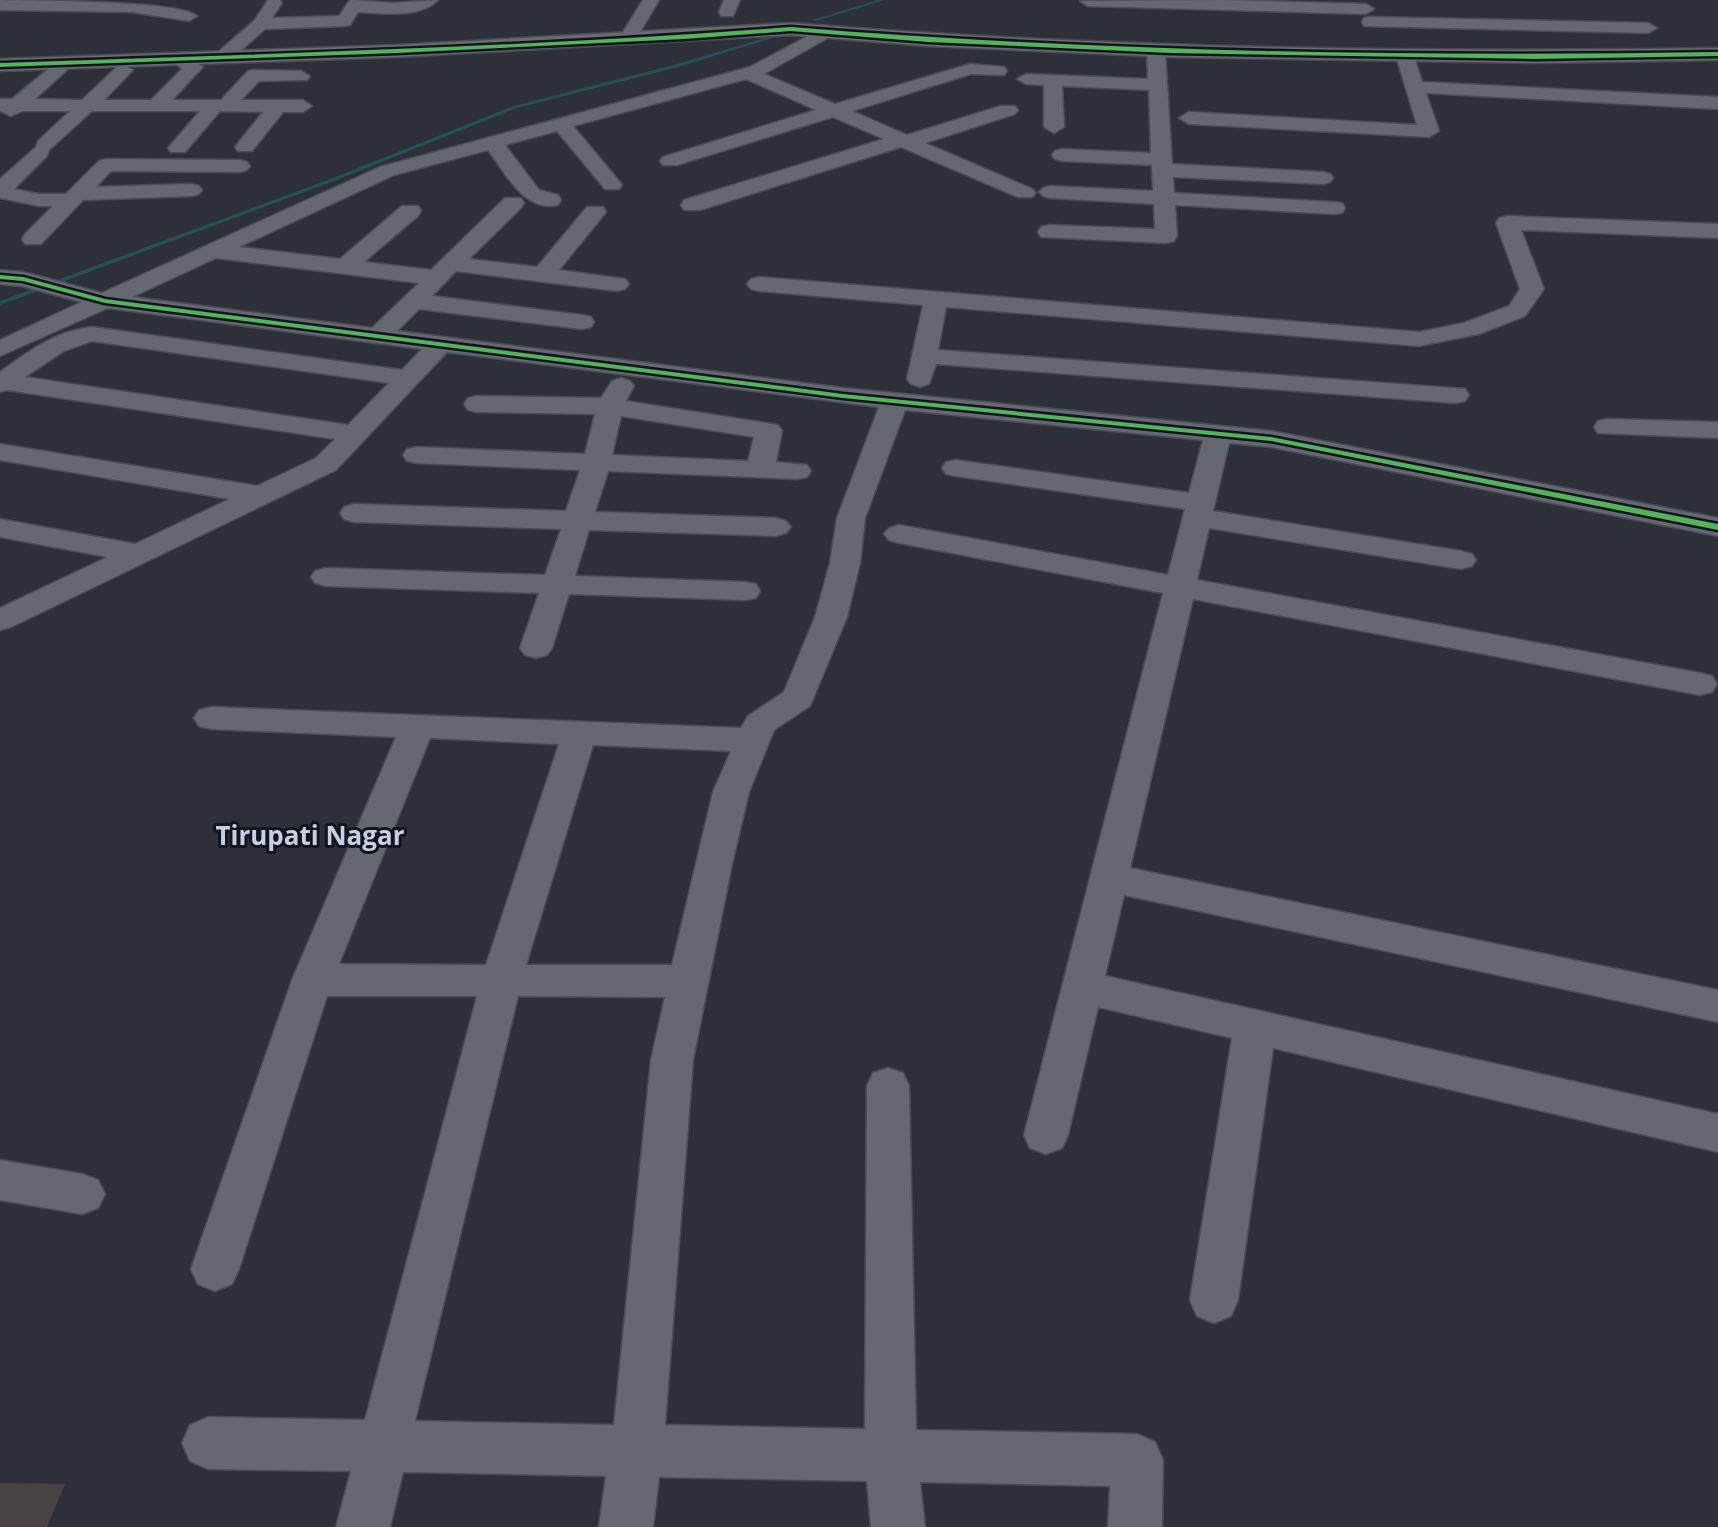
<svg xmlns="http://www.w3.org/2000/svg" width="1718" height="1527" viewBox="0 0 1718 1527" font-family="'Open Sans',sans-serif">
<style>
.lines{fill:none;stroke-linecap:round;stroke-linejoin:round}
.stream{fill:#265057;fill-rule:evenodd}
.building{fill:#494443}
.street-casing{stroke:#494c54;stroke-width:3}
.secondary-casing{stroke:#494c54;stroke-width:3}
.street{fill:#656870;fill-rule:evenodd}
.secondary{fill:#6a6a70;fill-rule:evenodd}
.cycleway-casing{stroke:#13151d;stroke-width:5}
.cycleway{fill:#56b35d;fill-rule:evenodd}
.labels{text-anchor:middle;dominant-baseline:central;stroke-width:6;stroke-linejoin:round;paint-order:stroke}
.quarter-label{font-size:26px;font-weight:bold;fill:#c6cfe6;stroke:#13151d}
</style>
<rect width="100%" height="100%" fill="#2d3039"/>
<g class="lines">
<g class="stream">
<polygon points="878,0 885,0 816,21 812,20"/>
<polygon points="785,32 789,33 678,67 517,108 329,183 0,305 0,301 325,181 513,106 674,65"/>
</g>
</g>
<polygon class="building" points="0,1483 65,1484 47,1527 0,1527"/>
<g class="lines">
<defs>
<g id="street">
<path d="M 0,0 C 32,1 180,0 197,16 L 189,21 L 132,12 L 0,10 Z"/>
<path d="M 268,0 L 280,0 L 282,3 L 272,18 L 339,16 L 350,0 L 393,3 L 438,0 C 420,19 382,13 358,12 L 350,25 L 344,26 L 265,29 L 230,60 L 218,60 L 215,56 L 218,52 L 254,21 Z"/>
<polygon points="643,0 659,0 633,44 621,44 618,40"/>
<polygon points="724,0 740,0 733,16 721,16 719,12"/>
<polygon points="1225,0 1366,4 1374,9 1366,14 1088,6 1080,1"/>
<polygon points="1370,17 1648,23 1657,28 1648,33 1364,26 1362,22 1364,18"/>
<path d="M 825,27 L 831,28 L 834,32 L 831,36 L 764,74 L 835,104 L 970,64 L 1004,67 L 1007,71 L 1004,75 L 971,74 L 852,111 L 907,135 L 1001,106 L 1015,106 L 1018,110 L 1015,114 L 925,143 L 1032,189 L 1036,193 L 1032,197 L 1018,197 L 901,147 L 700,210 L 684,210 L 681,205 L 684,200 L 884,139 L 833,117 L 677,165 L 663,165 L 660,161 L 663,157 L 816,110 L 746,79 L 573,126 L 619,181 L 622,185 L 619,189 L 605,189 L 557,131 L 505,145 L 539,190 L 558,195 L 561,200 L 558,205 C 524,213 505,172 488,150 L 394,175 L 239,247 L 340,259 L 402,206 L 418,206 L 421,211 L 418,216 L 364,262 L 431,270 L 505,198 L 521,198 L 524,203 L 521,208 L 469,259 L 537,267 L 587,207 L 603,207 L 606,212 L 559,270 L 625,279 L 629,284 L 625,289 L 617,291 L 456,271 L 432,296 L 582,315 L 591,317 L 594,322 L 591,327 L 582,329 L 419,309 L 397,331 L 843,388 L 1271,431 L 1718,518 L 1718,536 L 1271,447 L 1229,443 L 1213,511 L 1461,551 L 1472,554 L 1476,560 L 1472,566 L 1461,569 L 1209,528 L 1197,580 L 1700,673 L 1712,676 L 1717,684 L 1712,692 L 1700,695 L 1193,599 L 1130,868 L 1718,990 L 1718,1022 L 1124,895 L 1105,976 L 1718,1114 L 1718,1152 L 1273,1048 L 1238,1300 L 1231,1316 L 1214,1323 L 1197,1316 L 1190,1300 L 1232,1038 L 1098,1007 L 1068,1135 L 1062,1148 L 1046,1154 L 1030,1148 L 1024,1135 L 1163,593 L 899,543 L 889,540 L 884,534 L 889,528 L 899,525 L 1168,575 L 1185,509 L 956,476 L 946,474 L 942,468 L 946,462 L 956,460 L 1189,493 L 1203,440 L 905,410 L 865,518 L 860,563 L 847,617 L 810,706 L 774,730 L 749,792 L 732,864 L 693,1060 L 665,1425 L 865,1429 L 867,1086 L 873,1073 L 888,1068 L 903,1073 L 909,1086 L 916,1430 L 1137,1434 L 1155,1442 L 1163,1460 L 1162,1527 L 1108,1527 L 1110,1486 L 920,1482 L 925,1527 L 871,1527 L 867,1481 L 659,1477 L 653,1527 L 599,1527 L 606,1476 L 403,1472 L 390,1527 L 336,1527 L 351,1471 L 208,1469 L 190,1461 L 182,1443 L 190,1425 L 208,1417 L 365,1420 L 477,996 L 327,996 L 239,1269 L 232,1284 L 215,1291 L 198,1284 L 191,1269 L 292,980 L 396,737 L 211,729 L 199,726 L 194,718 L 199,710 L 211,707 L 741,728 L 748,716 L 784,692 L 815,617 L 830,563 L 837,518 L 879,407 L 447,352 L 336,470 L 11,627 L 0,630 L 0,608 L 108,557 L 0,537 L 0,519 L 135,544 L 230,499 L 0,460 L 0,444 L 257,486 L 316,458 L 335,439 L 7,390 L 0,392 L 0,372 C 29,351 55,331 92,327 L 402,370 L 422,349 L 108,308 L 0,356 L 0,340 L 82,302 L 22,286 L 0,284 L 0,270 L 23,272 L 102,293 L 380,167 L 750,67 ZM 216,258 L 419,283 L 372,328 L 132,297 ZM 92,341 L 389,383 L 348,425 L 25,377 L 64,351 ZM 430,738 L 559,744 L 486,965 L 339,964 ZM 593,745 L 731,751 L 713,792 L 672,965 L 526,965 ZM 518,996 L 665,997 L 651,1060 L 614,1425 L 415,1421 Z"/>
<polygon points="1156,46 1165,51 1172,164 1323,172 1330,174 1333,178 1330,182 1323,184 1173,177 1174,193 1334,202 1342,203 1345,208 1342,213 1334,214 1175,205 1177,236 1174,241 1166,243 1041,237 1038,232 1041,227 1049,225 1155,229 1154,204 1050,198 1043,196 1039,192 1043,188 1050,186 1153,191 1152,165 1062,161 1055,159 1052,155 1055,151 1062,149 1151,153 1149,90 1062,86 1064,127 1054,133 1044,127 1044,85 1026,84 1017,79 1026,74 1148,79 1147,51"/>
<polygon points="1405,51 1414,56 1422,82 1718,97 1718,109 1426,93 1439,131 1429,137 1189,124 1179,118 1189,112 1417,125 1396,56"/>
<polygon points="184,53 190,54 193,61 203,67 172,100 221,100 248,71 254,70 301,71 310,76 307,80 259,81 241,100 303,100 312,106 303,112 283,112 252,151 238,151 235,147 263,112 220,111 185,152 171,152 168,148 200,111 92,111 49,150 47,156 14,189 39,194 66,194 99,161 106,159 240,160 247,162 250,166 247,170 240,172 111,171 96,187 192,184 199,186 202,190 199,194 192,196 83,200 41,244 25,244 22,239 25,234 53,206 39,206 0,198 0,179 36,147 38,141 70,111 22,111 11,116 0,111 0,99 12,99 52,66 58,65 67,70 35,99 82,100 118,66 124,65 133,70 104,100 151,100 182,69 176,64 175,58"/>
<polygon points="1507,216 1718,224 1718,238 1521,230 1544,289 1525,316 1479,334 1419,346 946,307 938,350 1465,389 1469,395 1465,401 1456,403 936,364 929,384 920,387 911,384 907,379 923,305 759,291 751,289 747,284 751,279 759,277 1419,332 1464,323 1509,306 1520,289 1496,223 1499,218"/>
<path d="M 621,378 L 630,381 L 634,386 L 626,401 L 778,425 L 782,431 L 776,462 L 807,465 L 811,471 L 807,477 L 797,479 L 608,471 L 595,512 L 776,518 L 786,521 L 791,527 L 786,533 L 776,536 L 589,530 L 575,576 L 745,582 L 756,584 L 760,591 L 756,598 L 745,600 L 569,594 L 552,648 L 547,655 L 536,658 L 525,655 L 520,648 L 539,593 L 326,586 L 315,583 L 311,577 L 315,571 L 326,568 L 545,575 L 561,529 L 354,522 L 344,519 L 340,513 L 344,507 L 354,504 L 566,511 L 580,470 L 417,463 L 407,461 L 403,455 L 407,449 L 417,447 L 585,454 L 595,414 L 477,412 L 468,410 L 464,404 L 468,398 L 477,396 L 601,398 L 612,381 ZM 621,416 L 754,437 L 748,461 L 612,455 Z"/>
<polygon points="1607,419 1718,422 1718,438 1598,433 1594,427 1598,421"/>
<polygon points="0,1160 82,1174 98,1180 105,1194 98,1208 82,1214 0,1200"/>
</g>
<path id="secondary" d="M 791,23 C 1099,48 1409,53 1718,48 L 1718,60 L 1534,63 L 1170,57 L 928,46 L 791,35 L 397,57 L 0,71 L 0,59 L 397,45 Z"/>
</defs>
<use href="#street" class="street-casing"/>
<use href="#secondary" class="secondary-casing"/>
<use href="#street" class="street"/>
<use href="#secondary" class="secondary"/>
<defs>
<g id="cycleway">
<path d="M 791,27 C 1099,52 1409,57 1718,52 L 1718,56 L 1534,59 L 1170,53 L 928,42 L 791,31 L 684,39 L 397,53 L 0,67 L 0,63 C 264,54 528,47 791,27 Z"/>
<polygon points="0,275 23,277 105,299 843,394 1271,437 1718,524 1718,530 1271,441 843,398 105,303 23,281 0,279"/>
</g>
</defs>
<use href="#cycleway" class="cycleway-casing"/>
<use href="#cycleway" class="cycleway"/>
</g>
<g class="labels">
<g class="quarter-label">
<text x="310" y="835">Tirupati Nagar</text>
</g>
</g>
</svg>
